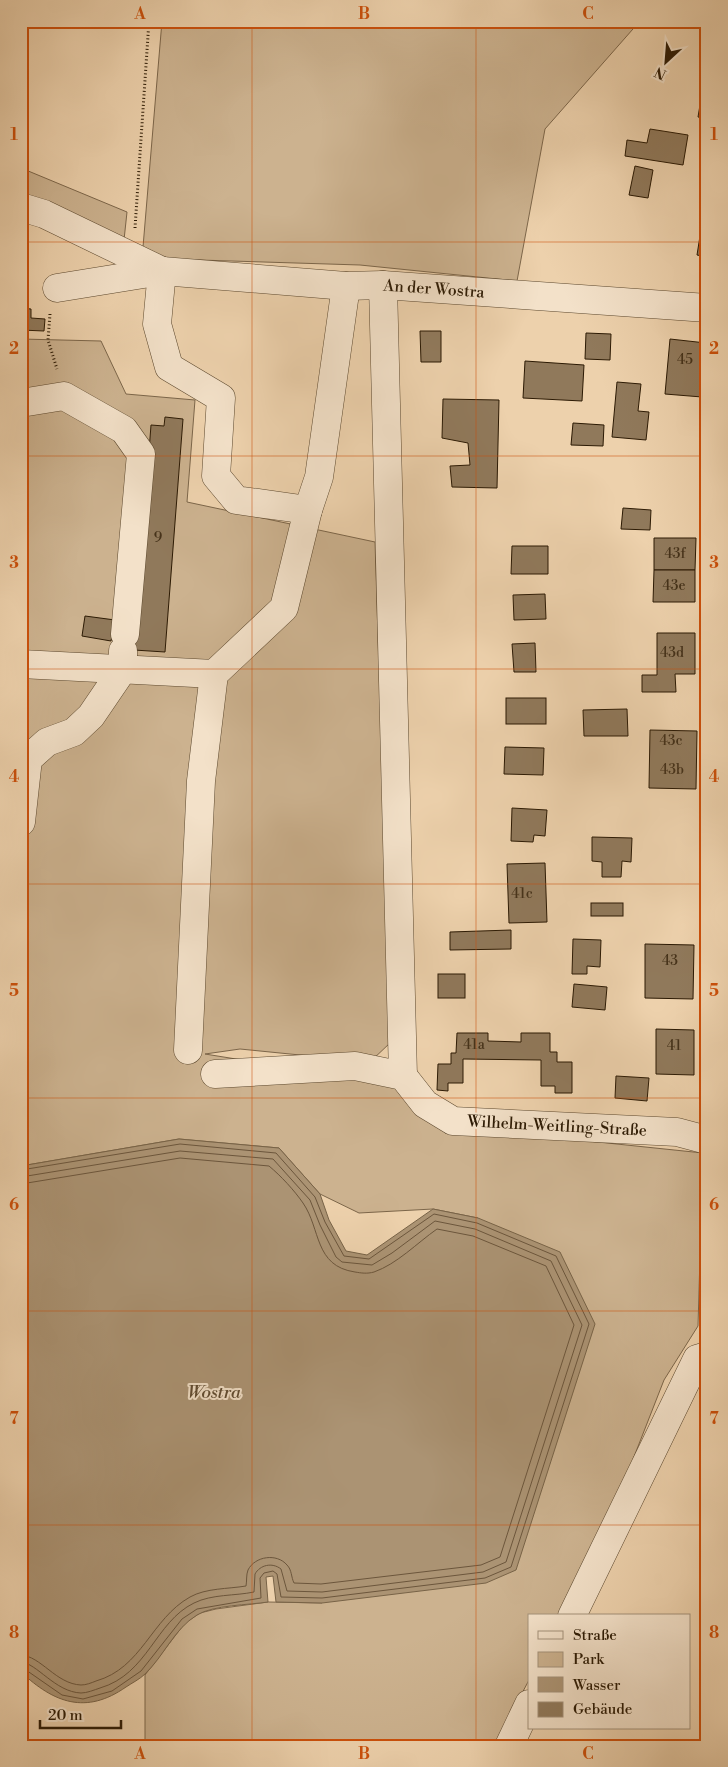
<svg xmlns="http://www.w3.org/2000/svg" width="728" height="1767" viewBox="0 0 728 1767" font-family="'Libre Bodoni',serif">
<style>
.green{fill:#ccb28f;stroke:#7c664a}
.water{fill:#ab9373;stroke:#786347}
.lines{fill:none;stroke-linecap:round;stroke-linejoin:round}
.shore{stroke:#6c563c;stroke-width:1}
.building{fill:#90795b;stroke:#2c1a04}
.minor-casing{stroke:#5c482e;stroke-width:29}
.path{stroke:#2c1a04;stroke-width:3;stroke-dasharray:1 2.5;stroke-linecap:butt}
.minor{stroke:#f3e1c9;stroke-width:28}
.grid{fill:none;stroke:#cc500b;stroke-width:1;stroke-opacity:0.55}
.labels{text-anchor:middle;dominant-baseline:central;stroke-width:4;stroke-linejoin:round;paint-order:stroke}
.number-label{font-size:14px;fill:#45321a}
.street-label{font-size:16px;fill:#2c1a04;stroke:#f3e1c9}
.water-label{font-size:18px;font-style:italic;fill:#5f4a30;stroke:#f3e1c9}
.neatline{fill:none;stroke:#cc500b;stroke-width:2}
.grid-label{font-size:16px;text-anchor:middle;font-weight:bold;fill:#cc500b}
</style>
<rect width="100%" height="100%" fill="#edd1ac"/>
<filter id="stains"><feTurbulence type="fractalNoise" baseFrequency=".004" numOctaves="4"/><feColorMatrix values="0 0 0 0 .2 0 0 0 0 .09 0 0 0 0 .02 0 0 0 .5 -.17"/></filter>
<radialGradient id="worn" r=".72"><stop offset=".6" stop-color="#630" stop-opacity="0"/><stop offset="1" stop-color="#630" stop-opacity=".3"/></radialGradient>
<g class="green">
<polygon points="162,21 640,21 545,129 517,281 360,265 167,259 143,247"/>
<polygon points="21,168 127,212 124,240 21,198"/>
<polygon points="21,339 101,341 126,394 195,400 187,502 375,542 391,1042 370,1062 240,1049 205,1054 397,1085 445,1133 540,1136 703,1153 698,1326 664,1380 621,1490 563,1616 529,1616 529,1680 494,1746 145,1746 145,1675 185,1623 200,1613 216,1609 268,1602 322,1603 478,1218 433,1209 359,1213 320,1194 279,1148 179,1139 21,1166"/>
</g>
<path class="water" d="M 179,1139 L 279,1148 L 320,1194 L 329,1220 L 346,1251 L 367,1255 L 433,1209 L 478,1218 L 560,1252 L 595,1324 L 516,1570 L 486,1583 L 322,1603 L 276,1602 L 273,1576 L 266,1577 L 268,1602 C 249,1605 213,1605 197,1615 C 174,1629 164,1656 145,1674 C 140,1679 132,1683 126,1687 C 86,1715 54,1703 21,1672 L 21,1166 Z"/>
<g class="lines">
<g class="shore">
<polyline points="21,1170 180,1144 276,1153 315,1197 325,1222 344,1256 369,1259 434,1214 477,1223 556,1256 589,1324 511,1567 485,1578 322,1598 281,1597 277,1574 273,1571 264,1573 260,1578 261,1598 197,1609 182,1619 141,1671 112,1691 83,1699 62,1695 26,1670 21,1669"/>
<path d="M 21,1177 L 180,1151 L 273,1159 L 310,1200 L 320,1225 L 336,1257 L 342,1262 L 372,1265 L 392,1253 L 435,1221 L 475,1229 L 551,1261 L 582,1325 L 506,1562 L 483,1572 L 322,1592 L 287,1591 L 281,1569 C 272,1562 260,1565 255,1574 L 254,1592 C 235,1596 212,1594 194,1603 C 155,1622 148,1674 100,1688 C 94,1690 87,1693 81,1693 C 55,1692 37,1663 21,1662"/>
<path d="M 21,1184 L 180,1158 L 269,1166 C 281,1176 294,1190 303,1203 C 321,1229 314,1266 355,1272 C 361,1273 367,1274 374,1272 C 397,1264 417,1243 437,1229 L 473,1236 L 546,1266 L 574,1325 L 500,1557 L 481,1565 L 321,1584 L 294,1583 C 291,1577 292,1570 287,1565 C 277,1553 255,1556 248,1570 C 246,1575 247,1581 246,1586 C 228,1589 206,1588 190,1597 C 151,1619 142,1668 96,1681 C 91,1683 86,1685 81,1685 C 56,1684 41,1656 21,1655"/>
</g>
</g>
<g class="building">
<polygon points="705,75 707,76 707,119 698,117"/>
<polygon points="650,129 688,135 683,165 625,156 627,140 647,143"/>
<polygon points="635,166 653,170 648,198 629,195"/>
<polygon points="703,217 707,218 707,257 697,255"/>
<polygon points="21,308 31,309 31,318 45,319 44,331 21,330"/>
<polygon points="420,331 441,331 441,362 421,362"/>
<polygon points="586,333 611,334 610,360 585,359"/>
<polygon points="670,339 706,343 702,397 665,394"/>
<polygon points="525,361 584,365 582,401 523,398"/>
<polygon points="617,382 641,384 638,411 649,412 646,440 612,437"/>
<polygon points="443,399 499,400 497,488 452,487 450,466 470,465 468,443 442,438"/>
<polygon points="165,417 183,419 165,652 134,650 151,425 164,426"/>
<polygon points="573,423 604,425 603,446 571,445"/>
<polygon points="623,508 651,510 650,530 621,529"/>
<polygon points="654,538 696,538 695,570 654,570"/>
<polygon points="512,546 548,546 548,574 511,574"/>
<polygon points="654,570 695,570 695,602 653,602"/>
<polygon points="545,594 546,619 514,620 513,595"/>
<polygon points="85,616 115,620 111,641 82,636"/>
<polygon points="657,633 695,633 695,674 675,674 676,692 642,692 642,675 657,675"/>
<polygon points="535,643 536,672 514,672 512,644"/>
<rect x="506" y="698" width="40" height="26"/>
<polygon points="627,709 628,736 584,736 583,710"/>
<polygon points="650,730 697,731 696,789 649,788"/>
<polygon points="505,747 544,748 543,775 504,774"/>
<polygon points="512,808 547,810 545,836 534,835 533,842 511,841"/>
<polygon points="592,837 632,838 631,862 622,861 621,877 602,877 602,862 592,861"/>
<polygon points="545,863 547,922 509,923 507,864"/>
<rect x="591" y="903" width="32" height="13"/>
<polygon points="511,930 511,949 450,950 450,932"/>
<polygon points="573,939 601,940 600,967 587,966 587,974 572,974"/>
<polygon points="645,944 694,945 693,999 645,998"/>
<rect x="438" y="974" width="27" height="24"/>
<polygon points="574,984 607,987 605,1010 572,1007"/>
<polygon points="656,1029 694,1030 694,1075 656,1074"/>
<polygon points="457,1033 488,1033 488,1041 521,1042 521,1033 550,1033 550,1052 557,1052 557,1062 572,1062 572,1093 555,1093 555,1086 541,1086 541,1060 463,1059 463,1083 448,1083 448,1091 437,1090 438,1064 451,1064 451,1053 456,1053"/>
<polygon points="616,1076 649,1078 647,1101 615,1098"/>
</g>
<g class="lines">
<defs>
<g id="minor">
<polyline points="21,207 44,214 162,271"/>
<polyline points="162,271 157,324 169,367 221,398 216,476 236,500 308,510"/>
<polyline points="383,285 403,1076"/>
<polyline points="57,288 162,271 346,286 383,285 707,308"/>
<polyline points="21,403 64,396 124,430 141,454 125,634"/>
<polyline points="21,664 214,674"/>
<polyline points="21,822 28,759 47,742 74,732 91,716 123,669 123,651"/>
<polyline points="188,1050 201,781 214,674 284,608 308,510 319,477 346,286"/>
<polyline points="215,1074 355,1066 403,1076 425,1104 453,1121 677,1132 707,1140"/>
<polyline points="572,1616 697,1359 707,1356"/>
<polyline points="509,1746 529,1704"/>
</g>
</defs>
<use href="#minor" class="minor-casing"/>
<g class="path">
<polyline points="135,228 149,21"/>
<polyline points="50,314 48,340 57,369"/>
</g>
<use href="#minor" class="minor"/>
</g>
<path class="grid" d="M 252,21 L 252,1746M 476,21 L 476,1746M 21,242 L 707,242M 21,456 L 707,456M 21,669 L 707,669M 21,884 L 707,884M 21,1098 L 707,1098M 21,1311 L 707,1311M 21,1525 L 707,1525"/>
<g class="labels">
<g class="number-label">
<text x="685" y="360">45</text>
<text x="158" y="538">9</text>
<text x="675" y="554">43f</text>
<text x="674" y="586">43e</text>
<text x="672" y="653">43d</text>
<text x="671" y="741">43c</text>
<text x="672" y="770">43b</text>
<text x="522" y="894">41c</text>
<text x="670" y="961">43</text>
<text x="474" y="1045">41a</text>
<text x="674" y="1046">41</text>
</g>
<g class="street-label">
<text transform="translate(434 289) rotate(4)">An der Wostra</text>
<text transform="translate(557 1126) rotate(3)">Wilhelm-Weitling-Straße</text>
</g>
<g class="water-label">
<text x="214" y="1392">Wostra</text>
</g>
</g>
<rect width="728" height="1767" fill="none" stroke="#edd1ac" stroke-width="55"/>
<rect x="528" y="1614" width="162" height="115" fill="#f3e1c9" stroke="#a3917a"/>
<rect x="538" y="1631" width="25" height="8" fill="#f3e1c9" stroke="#a3917a"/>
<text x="573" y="1640" font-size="15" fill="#2c1a04">Straße</text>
<rect x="538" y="1652" width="25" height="15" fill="#ccb28f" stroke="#a3917a"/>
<text x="573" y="1664" font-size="15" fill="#2c1a04">Park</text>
<rect x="538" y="1677" width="25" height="15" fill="#ab9373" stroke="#a3917a"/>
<text x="573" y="1690" font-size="15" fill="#2c1a04">Wasser</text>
<rect x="538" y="1702" width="25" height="15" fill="#90795b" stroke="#a3917a"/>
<text x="573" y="1714" font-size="15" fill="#2c1a04">Gebäude</text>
<g transform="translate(666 62) rotate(206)" stroke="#f3e1c9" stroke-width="4" paint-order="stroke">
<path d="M0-4L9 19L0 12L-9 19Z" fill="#2c1a04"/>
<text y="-8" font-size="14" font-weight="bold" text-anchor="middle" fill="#2c1a04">N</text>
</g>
<path d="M40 1720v8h81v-8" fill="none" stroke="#2c1a04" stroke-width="2.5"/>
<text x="48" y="1720" font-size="15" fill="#2c1a04" stroke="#f3e1c9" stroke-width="4" paint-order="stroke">20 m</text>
<rect x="28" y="28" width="672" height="1712" class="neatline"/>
<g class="grid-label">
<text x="140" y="19">A</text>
<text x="364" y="19">B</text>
<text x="588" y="19">C</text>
<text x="14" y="140">1</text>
<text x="714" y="140">1</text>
<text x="14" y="354">2</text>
<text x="714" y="354">2</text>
<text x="14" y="568">3</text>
<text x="714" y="568">3</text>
<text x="14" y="782">4</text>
<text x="714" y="782">4</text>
<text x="14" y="996">5</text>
<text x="714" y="996">5</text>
<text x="14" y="1210">6</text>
<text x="714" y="1210">6</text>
<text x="14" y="1424">7</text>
<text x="714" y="1424">7</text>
<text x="14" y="1638">8</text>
<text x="714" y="1638">8</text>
<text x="140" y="1759">A</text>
<text x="364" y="1759">B</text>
<text x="588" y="1759">C</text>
</g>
<rect width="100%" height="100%" filter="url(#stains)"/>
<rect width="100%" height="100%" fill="url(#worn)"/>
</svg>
